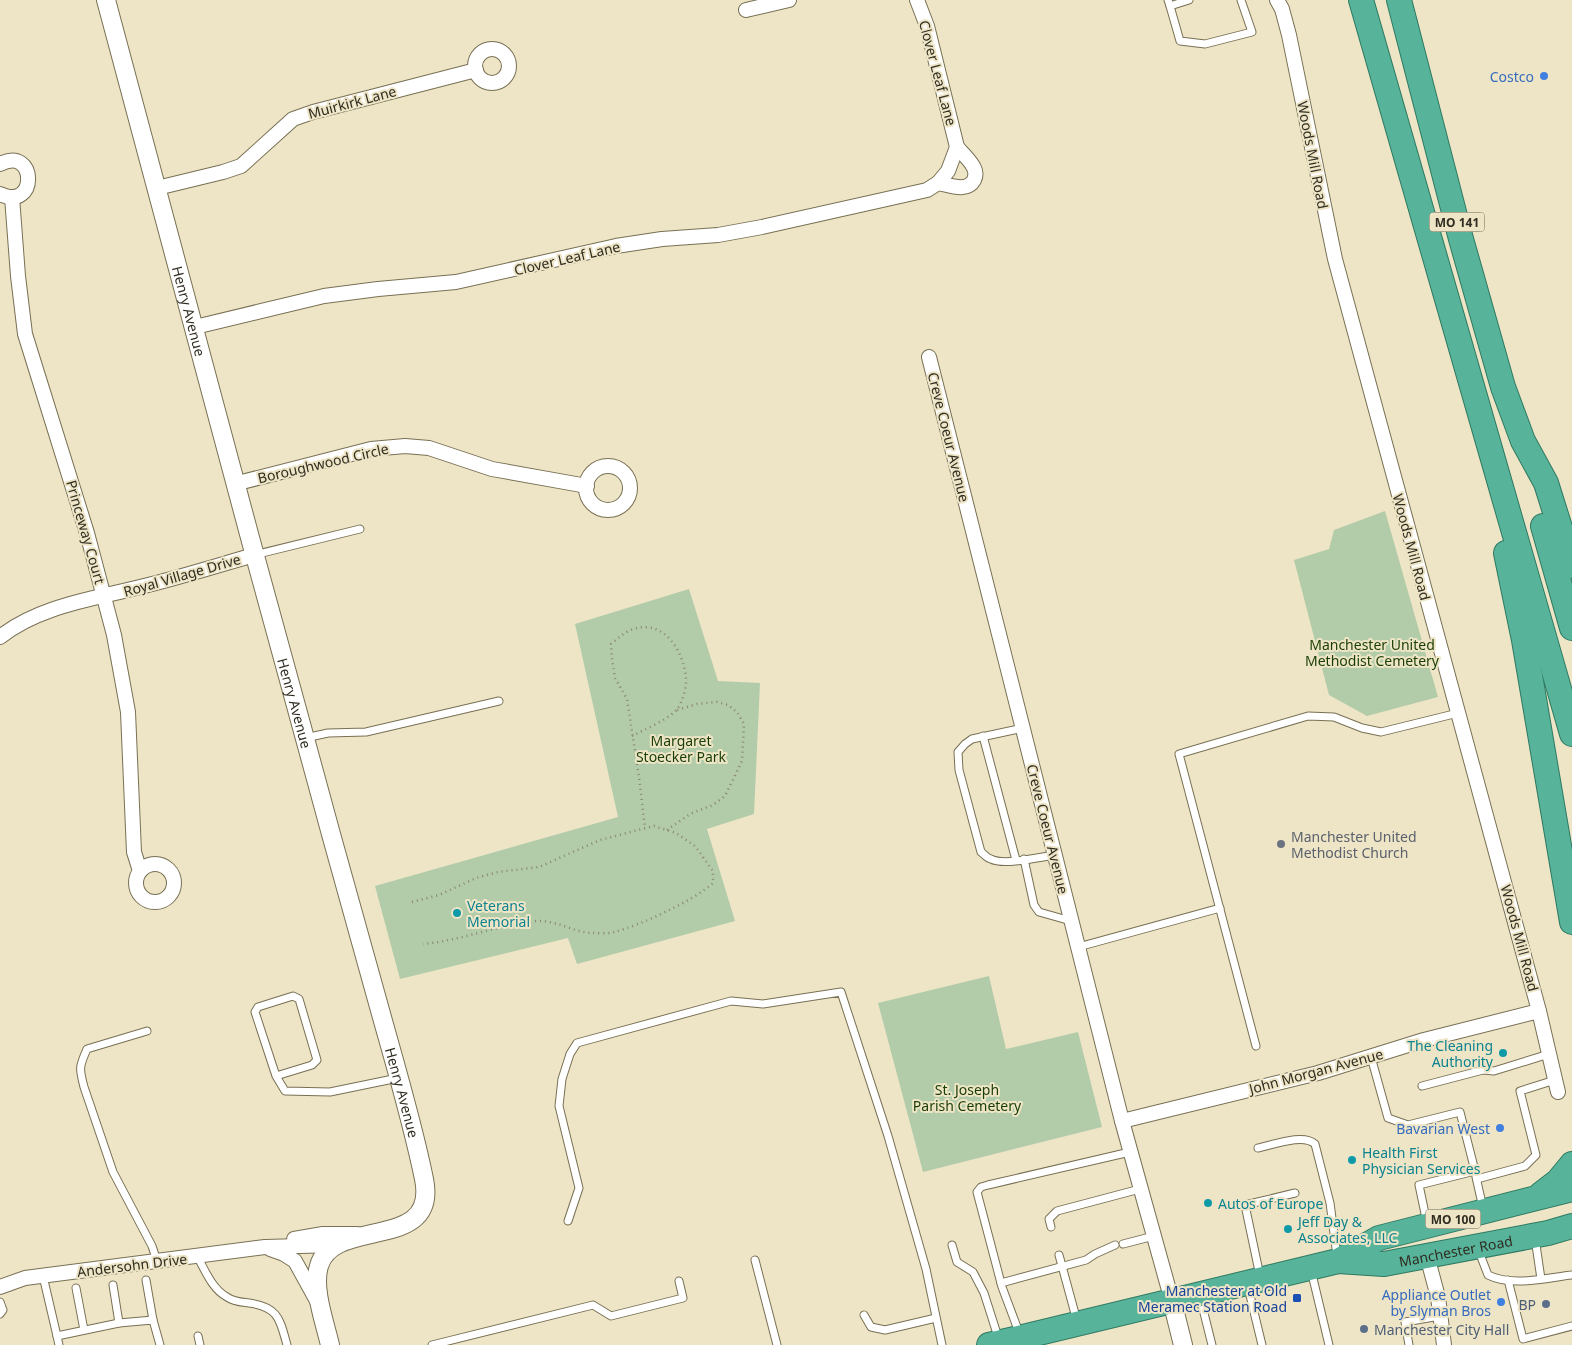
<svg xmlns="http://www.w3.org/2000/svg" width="1572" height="1345" viewBox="0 0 1572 1345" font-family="'Noto Sans',sans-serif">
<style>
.green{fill:#b2cca9}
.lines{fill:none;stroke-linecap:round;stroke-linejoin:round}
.service-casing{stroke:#787054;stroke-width:9}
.minor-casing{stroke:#787054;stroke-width:16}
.tertiary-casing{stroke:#787054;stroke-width:20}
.trunk-casing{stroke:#2e7960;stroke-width:26}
.path{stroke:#8b8571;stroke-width:2.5;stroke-dasharray:1 4;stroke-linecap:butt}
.service{stroke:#fff;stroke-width:7}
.minor{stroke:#fff;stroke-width:14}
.tertiary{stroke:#fff;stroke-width:18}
.trunk{stroke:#57b49b;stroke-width:24}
.shop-dot{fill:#3f7fe0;stroke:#eee5c7;stroke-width:2}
.worship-dot{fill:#6b7280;stroke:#eee5c7;stroke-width:2}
.culture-dot{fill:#0f9aa8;stroke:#eee5c7;stroke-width:2}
.transit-dot{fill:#1a4fb4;stroke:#eee5c7;stroke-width:2}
.service-dot{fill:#5c6f8a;stroke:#eee5c7;stroke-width:2}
.labels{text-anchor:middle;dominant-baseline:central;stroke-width:4;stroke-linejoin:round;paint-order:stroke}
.shield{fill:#eee5c7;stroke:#696453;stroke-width:1}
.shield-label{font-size:12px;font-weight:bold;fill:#302d21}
.street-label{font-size:14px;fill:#302d21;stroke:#eee5c7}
.shop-label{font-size:14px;fill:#366cbe;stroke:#eee5c7;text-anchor:end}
.park-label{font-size:14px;fill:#193e04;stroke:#eee5c7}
.worship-label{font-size:14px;fill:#5b616d;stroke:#eee5c7;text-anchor:start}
.culture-label{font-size:14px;fill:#0d838f;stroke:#eee5c7;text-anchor:start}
.transit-label{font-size:14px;fill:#164399;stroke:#eee5c7;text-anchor:end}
.service-label{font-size:14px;fill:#4e5e75;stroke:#eee5c7;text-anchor:end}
</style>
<rect width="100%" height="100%" fill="#eee5c7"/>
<g class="green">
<polygon points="1385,511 1438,697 1367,716 1329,695 1294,560 1329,549 1334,530"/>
<polygon points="689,589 718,681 760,683 754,814 707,829 735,921 577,964 568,938 400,979 375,886 618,817 575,624"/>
<polygon points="989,976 1006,1049 1078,1032 1102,1127 923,1172 878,1003"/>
</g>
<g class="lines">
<defs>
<g id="service">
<polyline points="1168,0 1170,6 1189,0"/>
<polyline points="1170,6 1180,41 1205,44 1252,32 1241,0"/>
<polyline points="254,555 360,529"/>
<path d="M 1023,728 L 972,739 L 965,744 L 958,752 L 959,770 L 981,852 C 984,854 987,858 991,859 C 1004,866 1039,857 1055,855"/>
<polyline points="983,736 1016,860"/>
<polyline points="305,738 328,733 366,732 499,701"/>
<polyline points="1024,859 1034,905 1039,912 1071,921"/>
<polyline points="1078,947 1220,908"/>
<path d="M 147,1031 L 87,1049 C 79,1067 79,1068 84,1087 L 113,1172 L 152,1246 L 157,1261"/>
<polyline points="1256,1046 1179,754 1308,716 1334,717 1362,728 1381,732 1458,713"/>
<polyline points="1371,1057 1388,1118 1408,1125 1460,1112 1475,1171 1419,1185 1427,1223"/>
<polyline points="276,1076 312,1065 317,1060 299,999 293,996 258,1007 255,1012 276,1076 285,1091 330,1092 398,1078"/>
<polyline points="1422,1086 1483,1070 1494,1071 1549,1054"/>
<path d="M 1258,1148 C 1273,1145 1303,1133 1315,1144 L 1330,1203 L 1337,1256"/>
<polyline points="1476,1177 1483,1208"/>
<polyline points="1477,1179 1525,1166 1536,1155 1520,1091 1555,1080"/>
<polyline points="568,1221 579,1188 559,1106 562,1079 570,1054 577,1043 731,1001 763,1004 841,992 888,1136 926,1269 942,1345"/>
<polyline points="1051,1227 1049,1219 1057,1211 1140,1189"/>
<polyline points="1535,1238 1541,1279"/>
<polyline points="1123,1244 1154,1236"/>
<polyline points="952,1245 957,1262 973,1272 984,1293 999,1340"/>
<path d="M 1478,1249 L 1488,1275 C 1512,1287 1546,1278 1572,1275"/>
<polyline points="1059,1255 1077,1321"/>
<path d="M 197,1256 C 205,1270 212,1289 227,1297 C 234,1302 241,1302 249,1303 C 279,1307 280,1320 287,1345"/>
<polyline points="755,1260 777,1345"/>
<polyline points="1311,1270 1329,1345"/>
<polyline points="43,1276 57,1336 119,1323 153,1320 160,1345"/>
<polyline points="1260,1276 1245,1205 1295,1193"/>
<polyline points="146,1280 153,1320"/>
<polyline points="1508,1280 1523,1339 1572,1326"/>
<polyline points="1001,1283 1086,1260 1095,1254 1115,1245"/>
<polyline points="113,1285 119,1323"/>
<polyline points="1248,1287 1262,1345"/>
<polyline points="76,1288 84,1330"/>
<polyline points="1200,1297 1212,1345"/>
<polyline points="0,1302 3,1310 0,1314"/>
<polyline points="864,1315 871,1327 885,1330 936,1318"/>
<polyline points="1020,1335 1002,1287 977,1192 981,1187 988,1185 1130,1152"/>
<polyline points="57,1336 59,1345"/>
<polyline points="198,1336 200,1345"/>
<polyline points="432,1345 593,1305 611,1316 683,1298 679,1281"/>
<polyline points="1409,1345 1405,1322 1440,1316"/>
</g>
<g id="minor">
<polyline points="1277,0 1282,9 1289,35 1335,259 1539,1011 1558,1092"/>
<polyline points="746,10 789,0"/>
<circle cx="492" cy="66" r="17"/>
<path d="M 0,164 C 37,145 38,212 0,194"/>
<path d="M 938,183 C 949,185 967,193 974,180 C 976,176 976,172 974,168 C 971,161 962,153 957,147"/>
<polyline points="157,188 223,172 241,166 293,119 313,112 476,70"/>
<polyline points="12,197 18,276 25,334 87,533 114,635 128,712 134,852 140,871"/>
<polyline points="195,327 324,296 378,289 456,282 616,246 662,239 718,235 762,227 927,190 938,183 948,171 957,147 927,26 917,0"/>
<polyline points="929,357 1122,1121 1172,1301"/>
<circle cx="608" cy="488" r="22"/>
<polyline points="234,484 371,449 405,446 429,448 492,469 587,486"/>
<path d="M 0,637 C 39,606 93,599 140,587 C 178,578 216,566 254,555"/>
<circle cx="155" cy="883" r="19"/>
<polyline points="1122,1121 1318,1073 1424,1040 1539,1011"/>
<polyline points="294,1239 323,1234 357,1234"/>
<polyline points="270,1249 284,1254 295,1261 317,1301"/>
<polyline points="1427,1256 1438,1297 1444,1345"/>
<polyline points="0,1287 25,1278 265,1247 336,1245"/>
</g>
<g id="tertiary">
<path id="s1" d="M 106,0 C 171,238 232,476 298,713 C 324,810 351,906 378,1003 C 394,1061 412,1120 424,1179 C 439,1253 333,1216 319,1266 C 312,1288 325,1323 330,1345"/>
<polyline points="1172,1301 1183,1345"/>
</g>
<g id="trunk">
<polyline points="1361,0 1572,734"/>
<polyline points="1399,0 1461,239 1503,387 1523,441 1546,483 1572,566"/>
<polyline points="1543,526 1572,628"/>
<polyline points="1506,553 1524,640 1572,922"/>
<polyline points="1541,1194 1558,1181 1572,1164"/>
<path id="s2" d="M 1338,1261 L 1384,1264 L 1548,1233 L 1572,1226"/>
<polyline points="989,1345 1338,1261 1379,1238 1572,1189"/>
</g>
</defs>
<use href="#service" class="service-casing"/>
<use href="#minor" class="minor-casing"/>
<use href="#tertiary" class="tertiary-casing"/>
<use href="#trunk" class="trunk-casing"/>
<g class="path">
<path d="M 632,736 C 642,731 673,717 678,708 C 682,702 687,687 686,679 C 684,652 665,619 633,629 C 625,632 618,638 611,644 L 612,659 L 615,678 L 627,699 L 639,777 L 645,828"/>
<polyline points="667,830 690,814 713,805 725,796 742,761 744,724 737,712 728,705 717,702 697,704 677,710"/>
<path d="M 412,902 L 439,895 L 476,878 L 498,872 L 539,867 L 600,840 L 654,826 L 676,833 L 695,846 L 713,871 L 713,883 C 695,900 639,926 614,932 C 608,934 598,933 591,933 C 574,932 558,921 539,921 C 532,921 524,923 517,924 C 485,930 455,941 423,944"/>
</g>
<use href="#service" class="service"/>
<use href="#minor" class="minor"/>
<use href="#tertiary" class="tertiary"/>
<use href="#trunk" class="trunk"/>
</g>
<g class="shop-dot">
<circle cx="1544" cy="76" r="5"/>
<circle cx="1500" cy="1128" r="5"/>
<circle cx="1501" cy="1302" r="5"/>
</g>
<circle class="worship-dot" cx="1281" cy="844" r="5"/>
<g class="culture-dot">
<circle cx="457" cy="913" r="5"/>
<circle cx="1503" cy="1053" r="5"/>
<circle cx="1352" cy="1160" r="5"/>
<circle cx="1208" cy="1203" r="5"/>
<circle cx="1288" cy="1229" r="5"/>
</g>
<rect class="transit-dot" x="1292" y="1293" width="10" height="10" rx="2.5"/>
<g class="service-dot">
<circle cx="1546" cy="1304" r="5"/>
<circle cx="1364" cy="1329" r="5"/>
</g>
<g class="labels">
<g class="shield">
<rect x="1429.5" y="212.5" width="55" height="19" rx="4"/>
<rect x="1425.5" y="1209.5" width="55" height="19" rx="4"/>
</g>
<g class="shield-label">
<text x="1457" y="222">MO 141</text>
<text x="1453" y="1219">MO 100</text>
</g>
<g class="street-label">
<text transform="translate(938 73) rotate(75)">Clover Leaf Lane</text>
<text transform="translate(352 102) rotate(-15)">Muirkirk Lane</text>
<text transform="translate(1313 155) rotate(79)">Woods Mill Road</text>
<text transform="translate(567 258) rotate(-13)">Clover Leaf Lane</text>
<text stroke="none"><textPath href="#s1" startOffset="322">Henry Avenue</textPath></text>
<text transform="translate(949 437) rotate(76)">Creve Coeur Avenue</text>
<text transform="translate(323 463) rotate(-13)">Boroughwood Circle</text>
<text transform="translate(86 532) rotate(74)">Princeway Court</text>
<text transform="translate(1412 547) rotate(75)">Woods Mill Road</text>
<text transform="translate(182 575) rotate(-16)">Royal Village Drive</text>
<text stroke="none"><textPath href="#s1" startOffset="728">Henry Avenue</textPath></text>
<text transform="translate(1048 829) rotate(76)">Creve Coeur Avenue</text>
<text transform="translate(1520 938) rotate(75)">Woods Mill Road</text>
<text transform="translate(1316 1071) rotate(-15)">John Morgan Avenue</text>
<text stroke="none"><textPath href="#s1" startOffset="1132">Henry Avenue</textPath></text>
<text stroke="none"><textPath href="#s2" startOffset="119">Manchester Road</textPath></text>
<text transform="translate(132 1265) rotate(-7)">Andersohn Drive</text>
</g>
<g class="shop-label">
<text x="1534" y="76">Costco</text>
<text x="1490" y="1128">Bavarian West</text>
<text x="1491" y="1294">Appliance Outlet<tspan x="1491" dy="16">by Slyman Bros</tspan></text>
</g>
<g class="park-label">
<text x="1372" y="644">Manchester United<tspan x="1372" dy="16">Methodist Cemetery</tspan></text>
<text x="681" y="740">Margaret<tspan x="681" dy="16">Stoecker Park</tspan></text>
<text x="967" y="1089">St. Joseph<tspan x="967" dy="16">Parish Cemetery</tspan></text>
</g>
<g class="worship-label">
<text x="1291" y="836">Manchester United<tspan x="1291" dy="16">Methodist Church</tspan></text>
</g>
<g class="culture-label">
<text x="467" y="905">Veterans<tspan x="467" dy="16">Memorial</tspan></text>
<text x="1493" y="1045" text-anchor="end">The Cleaning<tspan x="1493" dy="16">Authority</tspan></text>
<text x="1362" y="1152">Health First<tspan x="1362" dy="16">Physician Services</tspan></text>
<text x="1218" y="1203">Autos of Europe</text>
<text x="1298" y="1221">Jeff Day &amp;<tspan x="1298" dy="16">Associates, LLC</tspan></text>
</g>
<g class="transit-label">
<text x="1287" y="1290">Manchester at Old<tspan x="1287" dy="16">Meramec Station Road</tspan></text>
</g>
<g class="service-label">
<text x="1536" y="1304">BP</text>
<text x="1374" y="1329" text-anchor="start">Manchester City Hall</text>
</g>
</g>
</svg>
